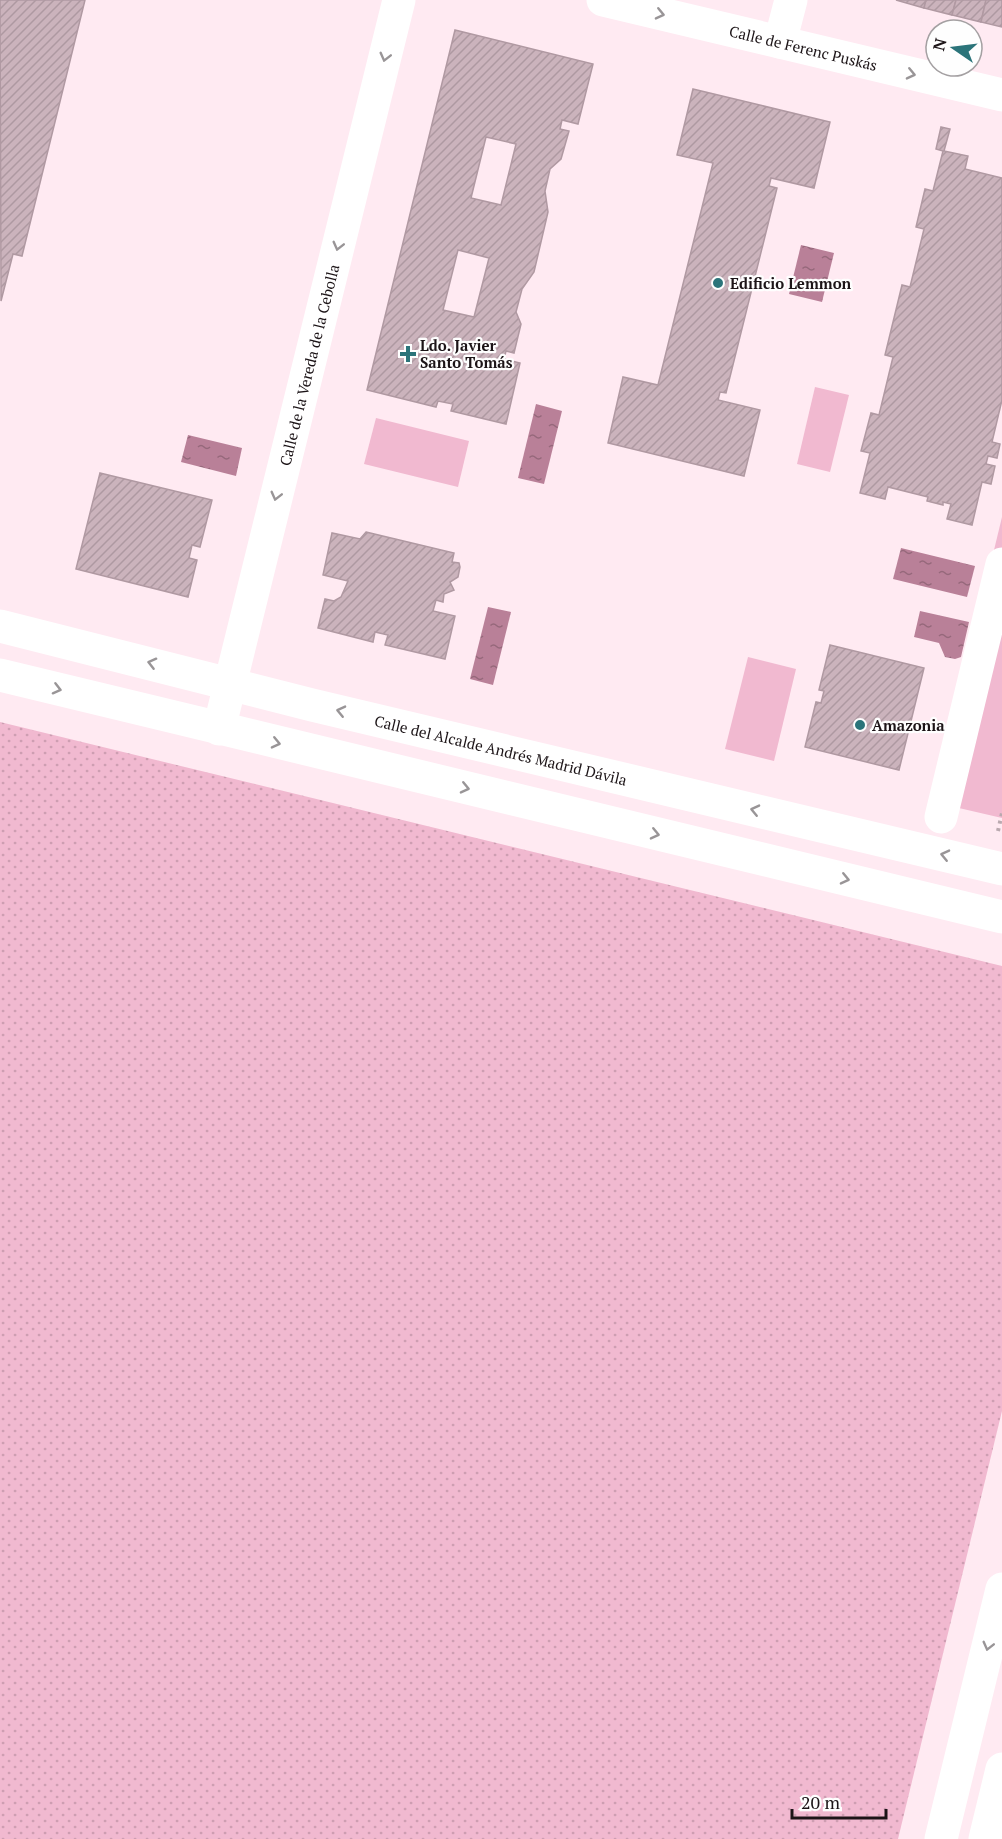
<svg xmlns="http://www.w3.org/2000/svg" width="1002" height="1839" viewBox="0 0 1002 1839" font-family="'PT Serif',serif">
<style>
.grass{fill:url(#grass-dots)}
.park{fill:#f1b9d0}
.water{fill:url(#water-ripples)}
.building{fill:url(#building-hatch);stroke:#b099a2;stroke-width:1.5;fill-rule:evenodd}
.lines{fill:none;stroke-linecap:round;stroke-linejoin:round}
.path{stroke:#baa9af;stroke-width:4;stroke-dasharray:3 4.5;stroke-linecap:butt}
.street{stroke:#fff;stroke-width:33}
.secondary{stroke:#fff;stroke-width:33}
.oneway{stroke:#999597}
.poi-dot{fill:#2b747a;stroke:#fefefe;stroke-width:2}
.labels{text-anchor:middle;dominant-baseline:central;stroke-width:4.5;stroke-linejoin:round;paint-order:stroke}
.street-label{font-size:15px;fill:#1c1417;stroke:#fefefe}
.poi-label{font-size:15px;font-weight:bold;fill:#1c1417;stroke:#fefefe;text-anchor:start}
</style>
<defs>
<pattern id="grass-dots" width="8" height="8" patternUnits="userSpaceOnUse" patternTransform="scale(1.5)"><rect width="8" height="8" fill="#f1b9d0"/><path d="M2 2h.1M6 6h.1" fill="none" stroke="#ce9eb2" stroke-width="1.8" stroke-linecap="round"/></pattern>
<pattern id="water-ripples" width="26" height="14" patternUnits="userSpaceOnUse" patternTransform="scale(1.5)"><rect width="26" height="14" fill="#b98098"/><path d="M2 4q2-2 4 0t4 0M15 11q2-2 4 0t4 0" fill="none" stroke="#96687b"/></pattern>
<pattern id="building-hatch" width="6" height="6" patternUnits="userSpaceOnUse" patternTransform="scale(1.5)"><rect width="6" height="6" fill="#cbb3bc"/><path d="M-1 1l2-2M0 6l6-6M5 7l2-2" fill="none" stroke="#ae99a1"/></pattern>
</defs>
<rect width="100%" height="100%" fill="#ffeaf2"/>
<polygon class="grass" points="0,722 1002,966 1002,1411 898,1839 0,1839"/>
<g class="park">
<polygon points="815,387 849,395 830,472 797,464"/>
<polygon points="376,418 469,441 458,487 364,464"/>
<polygon points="1002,517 1002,818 933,802"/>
<polygon points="748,657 796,669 774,761 725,749"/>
</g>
<g class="water">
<polygon points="801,245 834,253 822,302 789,294"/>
<polygon points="536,404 562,411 544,484 518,478"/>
<polygon points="188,435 242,448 236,476 181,462"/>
<polygon points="901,548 975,566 967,597 893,579"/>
<polygon points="488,607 511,612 493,685 470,679"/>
<polygon points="920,611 969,622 961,657 955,659 945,657 939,643 914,637"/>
</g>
<g class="building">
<polygon points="0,0 85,0 22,256 13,254 1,301"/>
<polygon points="896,0 926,0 924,8"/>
<polygon points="926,0 956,0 952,15 924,8"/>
<polygon points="956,0 986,0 981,22 952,15"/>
<polygon points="986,0 1002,0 1002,27 981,22"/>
<path d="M 455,30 L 593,64 L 578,124 L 562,120 L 560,129 L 569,131 L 561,159 L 550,169 L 545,191 L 548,212 L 534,272 L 522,289 L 516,312 L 521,324 L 514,353 L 506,351 L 504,359 L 520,363 L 506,424 L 451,411 L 453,404 L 438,401 L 436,407 L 367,390 ZM 486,137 L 516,144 L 501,205 L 471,198 ZM 458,250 L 489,258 L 474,317 L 443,310 Z"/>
<polygon points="693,89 830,122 814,188 771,178 769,186 777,188 726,393 720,392 718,400 760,410 744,476 608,443 623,377 658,385 713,163 677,155"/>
<polygon points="941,127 950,129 944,151 968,156 965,169 1002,178 1002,400 992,442 1000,444 997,458 988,456 986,464 995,466 991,484 982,482 972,525 947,519 951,504 943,502 943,505 927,501 928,497 888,487 885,499 860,493 870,453 861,451 871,413 879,415 893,357 885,355 902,285 910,287 924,229 916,227 925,189 933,191 943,151 936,149"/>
<polygon points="100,473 212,500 200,547 192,545 189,558 197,560 188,597 76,569"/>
<polygon points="366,532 454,553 452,562 459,563 460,567 458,577 450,582 454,590 444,594 443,602 436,600 433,611 455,616 445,659 385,645 388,635 375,632 373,642 318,628 325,599 334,601 341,597 348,581 323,575 332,533 360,539"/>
<polygon points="830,645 924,668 899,770 805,747 816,702 821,703 824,691 819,690"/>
</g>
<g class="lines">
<polyline class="path" points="998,831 1002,813"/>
<g class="street">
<path id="s1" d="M 603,0 L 1002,95"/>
<polyline points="780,42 791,0"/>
<path id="s2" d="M 219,729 L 399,0"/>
<polyline points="941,817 1002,564"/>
<polyline points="941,1839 1002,1589"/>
<polyline points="985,1839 1002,1769"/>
</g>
<g class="secondary">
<path id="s3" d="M 0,626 L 312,705 L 1002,869"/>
<polyline points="0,675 1002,917"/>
</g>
</g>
<defs><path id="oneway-chevron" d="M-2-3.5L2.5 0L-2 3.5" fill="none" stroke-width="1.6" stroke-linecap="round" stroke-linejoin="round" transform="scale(1.5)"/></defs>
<g class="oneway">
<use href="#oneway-chevron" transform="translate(660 14) rotate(13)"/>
<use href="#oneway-chevron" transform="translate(385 57) rotate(104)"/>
<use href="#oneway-chevron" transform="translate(911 74) rotate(13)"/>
<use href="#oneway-chevron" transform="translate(338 246) rotate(104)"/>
<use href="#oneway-chevron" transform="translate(276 496) rotate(104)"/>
<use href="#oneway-chevron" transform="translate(152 663) rotate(-166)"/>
<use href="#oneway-chevron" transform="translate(57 689) rotate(14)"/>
<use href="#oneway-chevron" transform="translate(341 711) rotate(-167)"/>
<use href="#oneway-chevron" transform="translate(276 743) rotate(13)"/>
<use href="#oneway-chevron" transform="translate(465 788) rotate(13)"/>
<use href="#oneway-chevron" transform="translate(755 810) rotate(-167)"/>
<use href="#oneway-chevron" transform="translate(655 834) rotate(13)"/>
<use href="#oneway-chevron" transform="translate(945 855) rotate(-167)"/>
<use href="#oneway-chevron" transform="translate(845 879) rotate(13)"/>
<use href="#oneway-chevron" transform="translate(988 1646) rotate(104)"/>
</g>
<g class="poi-dot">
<circle cx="718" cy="283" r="6"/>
<path d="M405 345h6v6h6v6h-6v6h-6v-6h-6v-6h6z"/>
<circle cx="860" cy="725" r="6"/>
</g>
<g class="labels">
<g class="street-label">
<text stroke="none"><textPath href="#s1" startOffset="206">Calle de Ferenc Puskás</textPath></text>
<text stroke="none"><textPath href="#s2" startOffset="375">Calle de la Vereda de la Cebolla</textPath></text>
<text stroke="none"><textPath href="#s3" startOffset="516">Calle del Alcalde Andrés Madrid Dávila</textPath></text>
</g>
<g class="poi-label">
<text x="730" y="283">Edificio Lemmon</text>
<text x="420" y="345">Ldo. Javier<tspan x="420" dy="17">Santo Tomás</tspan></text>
<text x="872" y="725">Amazonia</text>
</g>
</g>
<g transform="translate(954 48) rotate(284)"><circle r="28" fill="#fefefe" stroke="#a4a0a2" stroke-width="1.5"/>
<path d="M0-4.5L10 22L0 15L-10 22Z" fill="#2b747a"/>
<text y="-9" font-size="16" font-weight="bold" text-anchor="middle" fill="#1c1417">N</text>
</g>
<path d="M792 1809v9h94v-9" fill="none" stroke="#1c1417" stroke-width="3"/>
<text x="801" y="1809" font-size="18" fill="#1c1417" stroke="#fefefe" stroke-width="4.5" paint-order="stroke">20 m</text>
</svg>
